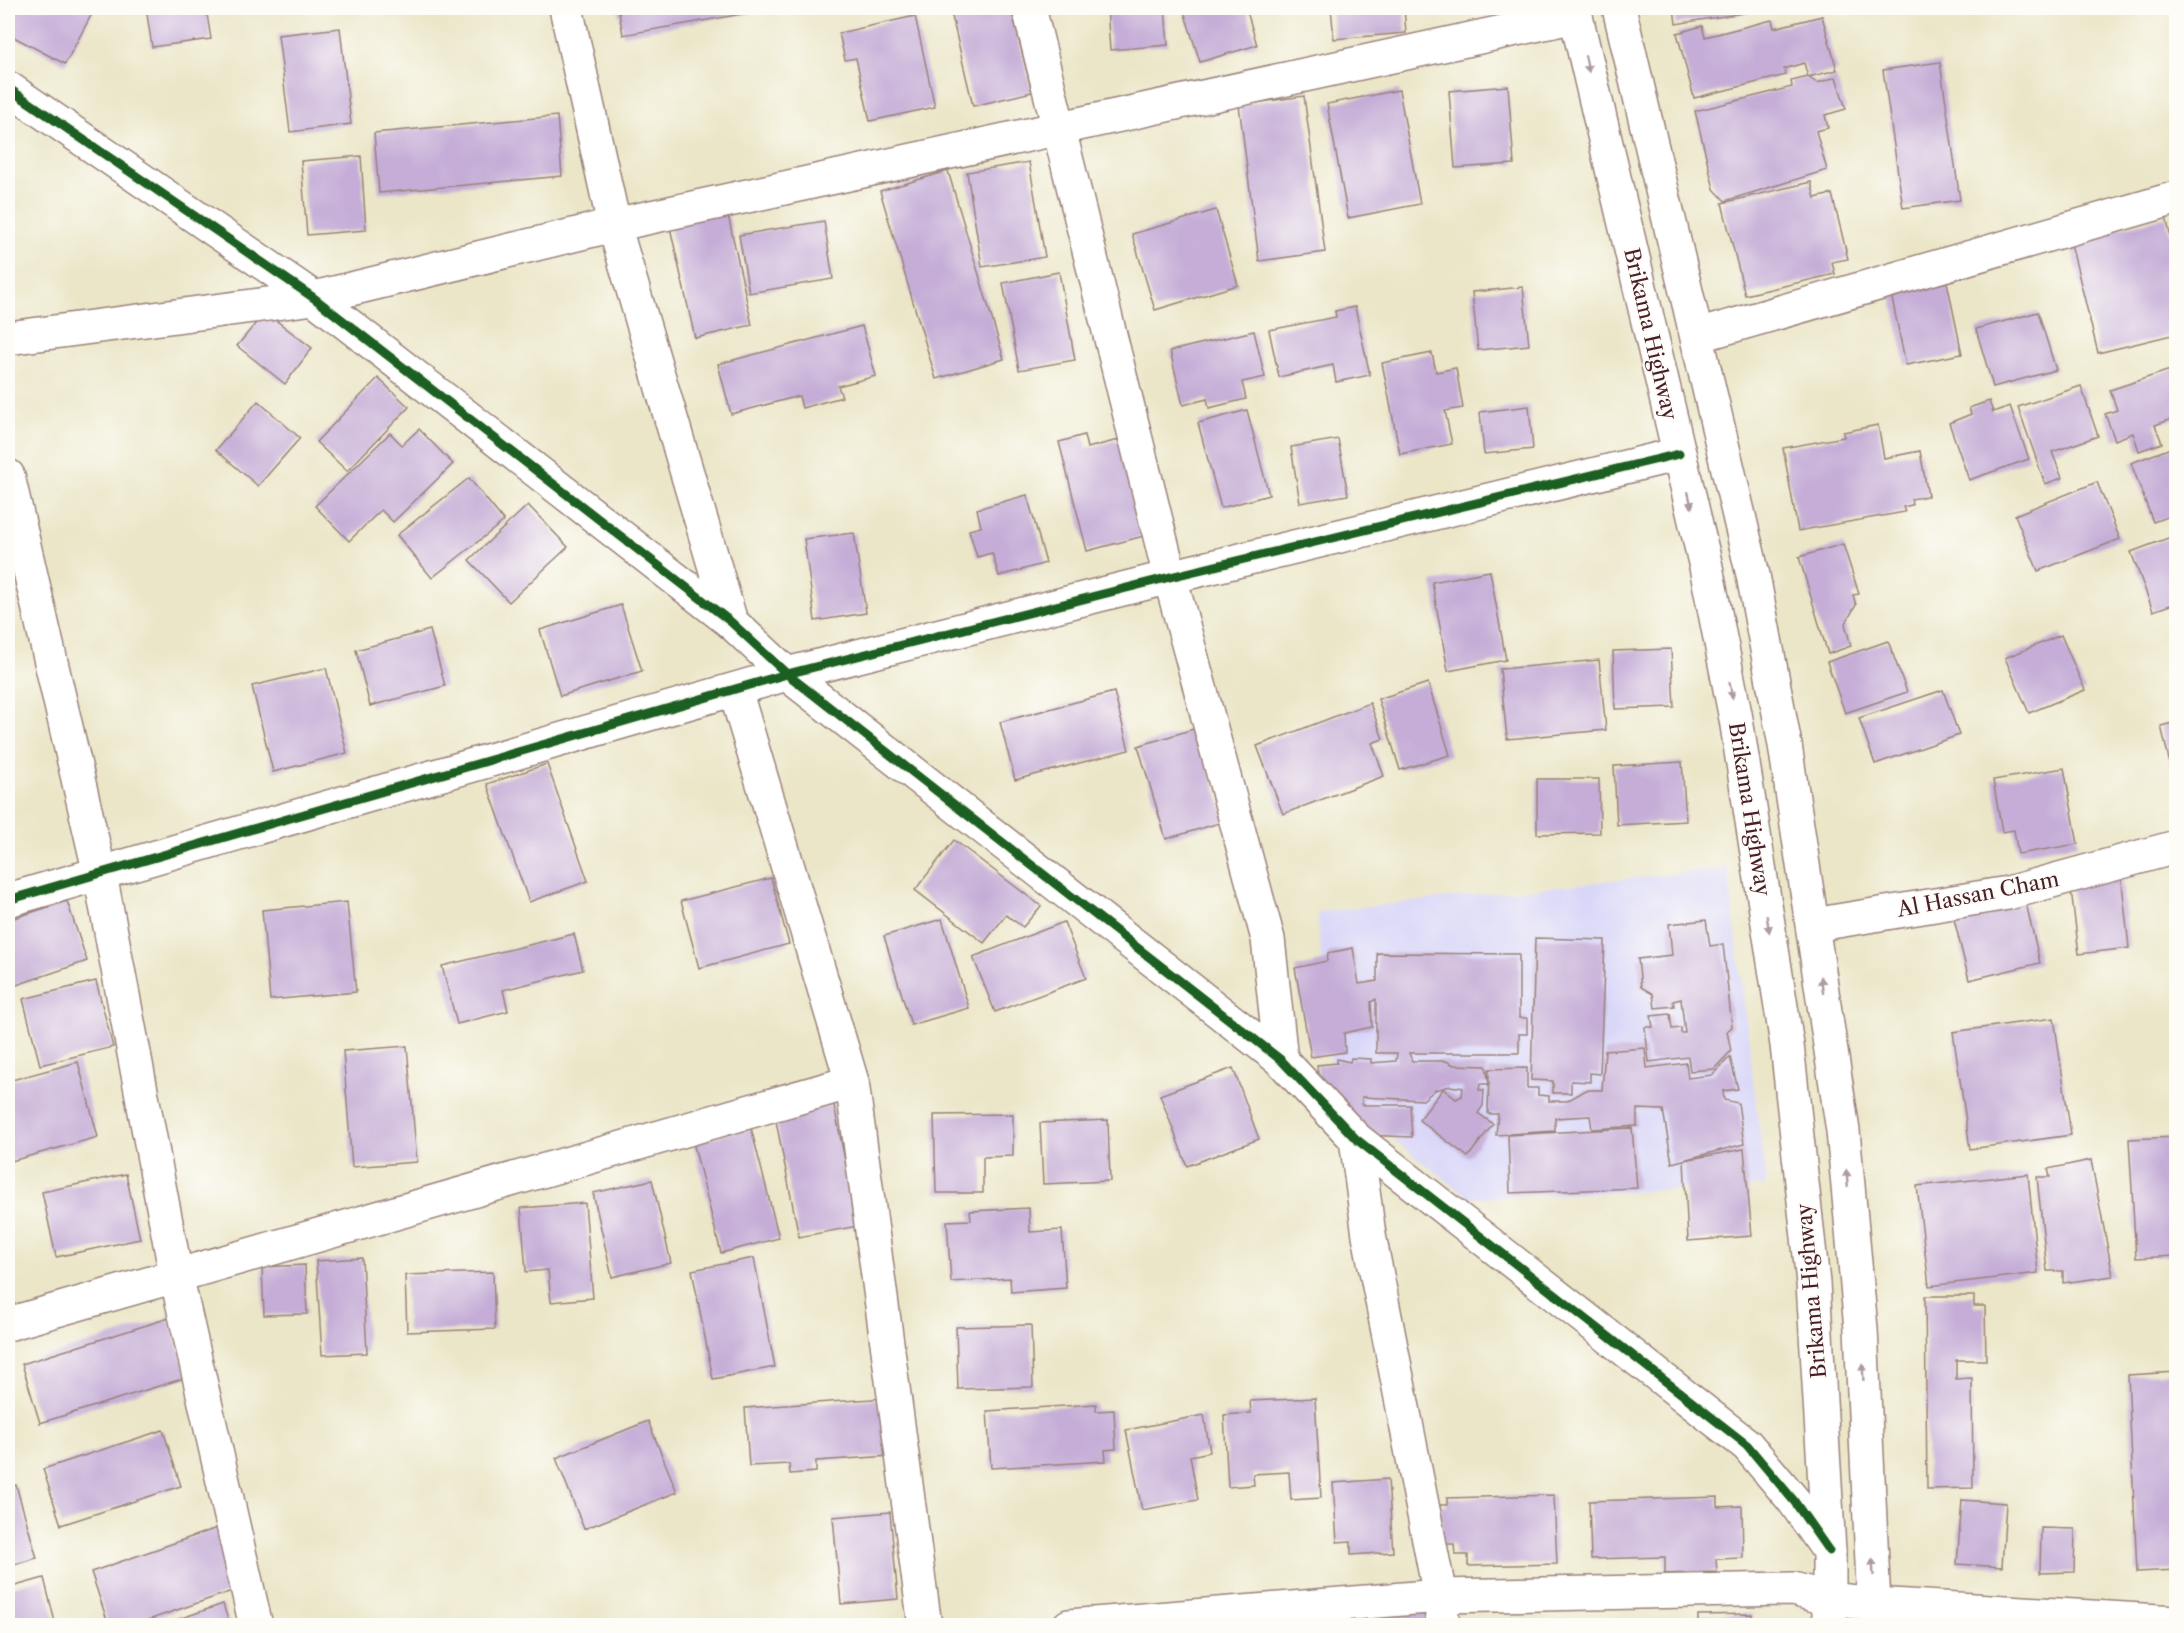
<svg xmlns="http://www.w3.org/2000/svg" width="2184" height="1633" viewBox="0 0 2184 1633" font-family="'Libre Caslon Text',serif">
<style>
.built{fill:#d9d7f8}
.building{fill:#c5add7}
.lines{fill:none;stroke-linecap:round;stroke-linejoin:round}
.minor-casing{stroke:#9a827a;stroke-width:36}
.highway-casing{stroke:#9a827a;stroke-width:36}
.minor{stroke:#fff;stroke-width:33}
.highway{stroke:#fff;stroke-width:33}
.cycleway-casing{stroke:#fdfcf7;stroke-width:13}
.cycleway{stroke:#1b5e20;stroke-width:9}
.oneway{fill:#ae9aa0}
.labels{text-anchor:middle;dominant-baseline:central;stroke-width:4.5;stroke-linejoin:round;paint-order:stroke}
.street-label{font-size:21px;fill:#4a1f2b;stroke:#fdfcf7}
</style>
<rect width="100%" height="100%" fill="#fdfcf7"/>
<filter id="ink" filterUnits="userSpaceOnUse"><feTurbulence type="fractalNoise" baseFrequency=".0167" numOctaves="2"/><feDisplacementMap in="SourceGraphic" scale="12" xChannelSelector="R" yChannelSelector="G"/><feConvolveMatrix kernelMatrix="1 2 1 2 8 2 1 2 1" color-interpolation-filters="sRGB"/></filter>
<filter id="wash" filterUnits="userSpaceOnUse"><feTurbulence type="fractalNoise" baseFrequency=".008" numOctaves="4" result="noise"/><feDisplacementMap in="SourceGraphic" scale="24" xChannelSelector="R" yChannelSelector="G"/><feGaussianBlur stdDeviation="1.35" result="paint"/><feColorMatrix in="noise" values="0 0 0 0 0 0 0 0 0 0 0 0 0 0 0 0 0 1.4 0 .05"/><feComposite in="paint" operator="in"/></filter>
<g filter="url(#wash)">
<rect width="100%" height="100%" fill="#ebe6c8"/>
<polygon class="built" points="1728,868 1766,1186 1469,1198 1333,1093 1317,912"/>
<g id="blocks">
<g class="building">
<polygon points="8,8 95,8 65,64 8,34"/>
<polygon points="146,8 206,8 211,39 152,47"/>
<polygon points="618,8 770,8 770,9 623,35"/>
<polygon points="950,8 1011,8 1032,92 973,106"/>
<polygon points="1107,8 1165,8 1168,45 1110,50"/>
<polygon points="1183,8 1246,8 1257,45 1200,62"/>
<polygon points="1331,8 1404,8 1406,33 1334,39"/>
<polygon points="1674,8 1767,8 1767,9 1676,24"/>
<polygon points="915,16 935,107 870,121 856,58 845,60 839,33"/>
<polygon points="1822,16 1837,70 1808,77 1804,63 1784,69 1786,75 1694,98 1677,33 1702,26 1705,37 1772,20 1774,28"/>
<polygon points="340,28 351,124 290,132 278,35"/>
<polygon points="1940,62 1960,200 1903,208 1883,70"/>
<polygon points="1808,77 1817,83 1836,77 1846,109 1825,115 1828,128 1816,131 1827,170 1725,201 1714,189 1695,111 1792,87 1791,81"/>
<polygon points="1508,86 1514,164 1455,168 1449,91"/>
<polygon points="1399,90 1420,204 1348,218 1327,104"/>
<polygon points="1304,96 1325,252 1259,261 1239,105"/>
<polygon points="557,116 562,176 379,193 374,133"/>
<polygon points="361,156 366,230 307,235 301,161"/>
<polygon points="1029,162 1045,257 982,267 967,172"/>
<polygon points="948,171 1004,359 936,379 880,191"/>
<polygon points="1811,182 1815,198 1832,194 1848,259 1832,262 1835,274 1745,295 1722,203"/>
<polygon points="727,210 752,325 695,338 669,223"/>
<polygon points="1216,210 1238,285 1155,310 1132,234"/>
<polygon points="2166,217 2176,260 2176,334 2098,353 2070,240"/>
<polygon points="824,221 833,279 749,293 739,235"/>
<polygon points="1059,272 1075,360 1019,370 1003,283"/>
<polygon points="1947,282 1962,354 1906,365 1891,294"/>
<polygon points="1523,287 1529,345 1478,350 1472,292"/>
<polygon points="1355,307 1370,375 1336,382 1333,365 1279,377 1269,330 1336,317 1335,311"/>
<polygon points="265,312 312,348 285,384 237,346"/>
<polygon points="2038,312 2056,370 1993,387 1976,329"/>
<polygon points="862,326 876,376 838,386 842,397 802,408 799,396 731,414 718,364"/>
<polygon points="1254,331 1265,377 1242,382 1246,399 1209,408 1207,399 1183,405 1170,351"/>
<polygon points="1432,353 1436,372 1456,368 1463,408 1445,411 1452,444 1400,454 1382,363"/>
<polygon points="2176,368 2176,418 2155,425 2162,443 2139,451 2133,433 2115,440 2105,414 2117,410 2110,390"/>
<polygon points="378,378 409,407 347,471 316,442"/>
<polygon points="2081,386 2098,436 2052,452 2062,478 2045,484 2018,407"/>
<polygon points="258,401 300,438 258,486 216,450"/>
<polygon points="1989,401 1993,412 2010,406 2029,459 1969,480 1949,423 1971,414 1969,408"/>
<polygon points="1529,406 1533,449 1484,454 1480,412"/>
<polygon points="1247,410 1269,495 1221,508 1198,423"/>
<polygon points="1878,425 1884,458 1920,451 1928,496 1911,499 1912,505 1903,507 1905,512 1798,531 1783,448 1844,437 1843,432"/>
<polygon points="419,429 453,464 393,522 381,510 349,541 315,506 390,433 402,445"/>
<polygon points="1084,435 1087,448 1130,437 1144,536 1087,551 1059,442"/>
<polygon points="1338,439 1348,495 1300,503 1291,447"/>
<polygon points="2176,446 2176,514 2153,522 2131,463"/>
<polygon points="469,478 504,521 432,578 397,535"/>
<polygon points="2097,482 2120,539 2038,571 2015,515"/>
<polygon points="1027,495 1046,563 999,576 992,553 977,557 969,530 981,527 977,509"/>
<polygon points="528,505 568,547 509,602 469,560"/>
<polygon points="854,533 866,613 815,621 804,539"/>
<polygon points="2176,535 2176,603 2153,611 2131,552"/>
<polygon points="1843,544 1859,594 1853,595 1856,605 1845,624 1851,646 1828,654 1799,557"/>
<polygon points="8,563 11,581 8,581"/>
<polygon points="1490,571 1506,660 1448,671 1432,582"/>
<polygon points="621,605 642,671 560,696 540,630"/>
<polygon points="430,630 445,686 370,706 356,650"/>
<polygon points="2061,635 2085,690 2029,713 2005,658"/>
<polygon points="1888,641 1907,692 1845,713 1827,662"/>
<polygon points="1671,649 1674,707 1615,709 1613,651"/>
<polygon points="1599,660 1606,730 1507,739 1500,669"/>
<polygon points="326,668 347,753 273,772 252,686"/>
<polygon points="1428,683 1450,755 1400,770 1378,699"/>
<polygon points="1943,690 1959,735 1875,764 1859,718"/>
<polygon points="1114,692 1129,750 1015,780 1000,722"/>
<polygon points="1370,703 1383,739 1372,743 1384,776 1283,814 1257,746"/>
<polygon points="2176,722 2176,789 2161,726"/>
<polygon points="1197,728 1226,821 1166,839 1138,746"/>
<polygon points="1682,762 1686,821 1617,825 1614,766"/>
<polygon points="547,764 588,881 529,902 487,784"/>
<polygon points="2064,768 2078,844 2018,854 2014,830 2002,832 1993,780"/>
<polygon points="1537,779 1599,779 1600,833 1537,834"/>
<polygon points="954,840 1041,906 1023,927 1006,915 984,943 915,890"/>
<polygon points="2121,874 2129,948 2079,954 2070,881"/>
<polygon points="771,878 789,944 699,968 681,901"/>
<polygon points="67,901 87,961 8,988 8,920"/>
<polygon points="347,902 356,992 270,1000 262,910"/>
<polygon points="2026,903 2040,963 1969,980 1954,919"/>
<polygon points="942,919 969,1008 911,1025 884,936"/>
<polygon points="1706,920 1710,946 1723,944 1732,1027 1727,1031 1731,1051 1714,1069 1690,1071 1688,1057 1649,1062 1645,1027 1653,1027 1651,1016 1670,1014 1672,1029 1681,1028 1681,1033 1685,1033 1681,999 1673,1001 1674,1006 1655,1008 1653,994 1641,987 1638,959 1672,955 1669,924"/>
<polygon points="1064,922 1086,978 995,1012 973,957"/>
<polygon points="574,934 583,970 503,990 508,1011 457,1024 442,966"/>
<polygon points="1535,938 1605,940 1600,1074 1590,1073 1590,1082 1571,1081 1571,1093 1553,1093 1553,1081 1531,1080"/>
<polygon points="1353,948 1359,984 1377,981 1377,953 1519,954 1519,1018 1527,1018 1527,1034 1519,1034 1519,1053 1409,1053 1412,1061 1446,1061 1454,1065 1486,1066 1489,1084 1480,1084 1479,1090 1484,1090 1483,1106 1478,1113 1493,1124 1468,1157 1419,1120 1443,1089 1456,1099 1462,1096 1463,1088 1450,1086 1435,1090 1423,1100 1362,1097 1362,1105 1410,1105 1412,1137 1362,1135 1320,1098 1317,1065 1337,1063 1337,1059 1350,1062 1351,1058 1371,1059 1371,1063 1396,1061 1397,1053 1376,1053 1376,999 1371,1002 1372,1027 1344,1033 1345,1052 1311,1057 1295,968 1327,961 1328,953"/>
<polygon points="96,981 113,1047 40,1065 23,999"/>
<polygon points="2054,1018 2071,1135 1970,1149 1953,1032"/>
<polygon points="407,1046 417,1162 352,1167 343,1051"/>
<polygon points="1645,1048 1647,1068 1686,1063 1688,1078 1712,1075 1730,1057 1738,1089 1723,1091 1724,1100 1738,1103 1744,1144 1672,1163 1663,1110 1637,1109 1637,1126 1592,1129 1590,1116 1555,1118 1555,1131 1496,1135 1498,1114 1488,1114 1489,1069 1527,1068 1527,1088 1538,1088 1538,1095 1549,1096 1549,1101 1567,1101 1586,1090 1602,1090 1605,1051"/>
<polygon points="78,1062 98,1137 8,1162 8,1081"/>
<polygon points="1233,1068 1259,1139 1187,1166 1160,1095"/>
<polygon points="834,1105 858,1226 799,1237 775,1116"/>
<polygon points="1013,1114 1013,1156 983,1157 983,1193 936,1193 934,1115"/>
<polygon points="1108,1120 1110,1181 1043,1184 1040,1123"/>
<polygon points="751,1128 779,1238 721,1253 693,1142"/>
<polygon points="1632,1128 1637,1188 1510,1193 1508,1135"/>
<polygon points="2176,1137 2176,1256 2136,1258 2129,1139"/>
<polygon points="1744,1149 1752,1236 1688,1241 1684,1160"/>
<polygon points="2091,1160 2113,1276 2063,1283 2063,1271 2047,1271 2037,1177 2050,1177 2048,1169"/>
<polygon points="126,1174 140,1239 56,1257 42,1192"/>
<polygon points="2028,1174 2038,1273 1929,1286 1917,1186"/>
<polygon points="652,1180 671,1263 612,1277 593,1193"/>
<polygon points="585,1203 593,1298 551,1302 548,1270 526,1272 521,1208"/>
<polygon points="1029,1208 1030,1232 1062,1230 1066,1288 1011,1292 1010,1278 951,1282 947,1221 971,1220 970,1211"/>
<polygon points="362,1258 367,1353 322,1355 316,1261"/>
<polygon points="754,1258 775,1367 713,1379 692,1270"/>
<polygon points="305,1265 307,1314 264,1315 262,1267"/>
<polygon points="493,1272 495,1329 407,1332 405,1275"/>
<polygon points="1925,1296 1974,1296 1974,1306 1985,1306 1986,1360 1956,1360 1956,1379 1972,1378 1973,1488 1927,1489"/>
<polygon points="169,1318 188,1377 40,1423 22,1364"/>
<polygon points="1031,1325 1033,1387 958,1389 956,1327"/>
<polygon points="2176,1372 2176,1570 2137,1572 2128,1375"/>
<polygon points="886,1398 890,1456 816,1461 816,1472 790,1474 789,1464 749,1466 745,1408"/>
<polygon points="1315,1398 1321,1498 1291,1500 1289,1472 1253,1474 1254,1485 1228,1487 1224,1415 1251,1413 1250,1401"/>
<polygon points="1096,1404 1096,1411 1114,1410 1116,1449 1105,1450 1106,1461 991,1468 987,1411"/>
<polygon points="1204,1415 1210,1452 1190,1456 1198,1500 1142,1510 1126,1430"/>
<polygon points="648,1421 677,1492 584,1529 556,1458"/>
<polygon points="163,1430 181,1486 61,1525 43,1469"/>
<polygon points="1388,1479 1393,1552 1351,1555 1351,1541 1337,1542 1333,1483"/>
<polygon points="16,1485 37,1558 8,1566 8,1488"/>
<polygon points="1554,1495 1557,1564 1468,1566 1468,1555 1455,1555 1454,1544 1442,1544 1440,1505 1447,1505 1447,1498"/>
<polygon points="1718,1497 1718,1507 1742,1506 1743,1558 1716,1559 1717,1572 1665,1574 1665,1557 1591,1559 1589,1501"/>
<polygon points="1962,1500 2006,1503 2002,1567 1957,1564"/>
<polygon points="890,1512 898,1599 841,1604 833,1517"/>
<polygon points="217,1528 238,1589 131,1626 109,1626 91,1572"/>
<polygon points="2041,1528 2075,1529 2074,1572 2040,1573"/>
<polygon points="44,1578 56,1626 8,1626 8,1588"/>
<polygon points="223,1604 230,1626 167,1626 167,1623"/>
<polygon points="1432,1606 1434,1626 1362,1626 1361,1615"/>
<polygon points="1752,1614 1753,1626 1698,1626 1698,1615"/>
</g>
</g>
</g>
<g filter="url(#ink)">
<use href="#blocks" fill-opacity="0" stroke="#9a827a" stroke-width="1.5"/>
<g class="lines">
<defs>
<g id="minor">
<polyline points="566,8 614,225 731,622"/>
<polyline points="1029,8 1170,577 1268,939 1281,1060"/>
<polyline points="8,88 314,298 731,622 787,674 1281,1060 1356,1139 1747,1445 1794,1501 1829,1551"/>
<polyline points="1697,336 2176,198"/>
<polyline points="8,338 314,298 614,225 1576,16"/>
<polyline points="8,476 100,874 176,1275 256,1626"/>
<polyline points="735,690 852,1082 925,1626"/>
<polyline points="8,900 787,674 1170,577 1679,454"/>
<polyline points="1813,925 2008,893 2176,847"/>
<polyline points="1356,1139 1369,1235 1440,1596 1443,1626"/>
<polyline points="8,1324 852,1082"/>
<polyline points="1069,1626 1440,1596 1793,1589 1829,1599 1875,1604 2176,1622"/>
</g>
<g id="highway">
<polyline points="1574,8 1706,567 1736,719 1787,1045 1813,1283 1829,1551 1829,1626"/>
<polyline points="1619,8 1753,575 1785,745 1843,1131 1861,1329 1875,1626"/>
</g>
</defs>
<use href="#minor" class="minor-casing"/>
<use href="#highway" class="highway-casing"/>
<use href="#minor" class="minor"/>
<use href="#highway" class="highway"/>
<defs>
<g id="cycleway">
<polyline points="8,88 314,298 731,622 787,674 1281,1060 1356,1139 1747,1445 1794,1501 1829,1551"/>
<polyline points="8,900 787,674 1170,577 1679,454"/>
</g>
</defs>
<use href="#cycleway" class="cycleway-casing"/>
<use href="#cycleway" class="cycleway"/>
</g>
<defs><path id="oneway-solid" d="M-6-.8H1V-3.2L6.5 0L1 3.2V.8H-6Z" transform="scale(1.5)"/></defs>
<g class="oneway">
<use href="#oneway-solid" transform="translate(1587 64) rotate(77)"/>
<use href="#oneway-solid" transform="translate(1690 500) rotate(77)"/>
<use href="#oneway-solid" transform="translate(1731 690) rotate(79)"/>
<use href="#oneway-solid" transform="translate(1768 924) rotate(81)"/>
<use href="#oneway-solid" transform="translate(1822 985) rotate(-98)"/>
<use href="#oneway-solid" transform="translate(1847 1178) rotate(-95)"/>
<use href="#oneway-solid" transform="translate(1863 1372) rotate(-93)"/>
<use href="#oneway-solid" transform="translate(1873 1567) rotate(-93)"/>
</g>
</g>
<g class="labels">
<g class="street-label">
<text transform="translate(1651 334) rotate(77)">Brikama Highway</text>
<text transform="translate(1750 809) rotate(81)">Brikama Highway</text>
<text transform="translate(1978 894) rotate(-11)">Al Hassan Cham</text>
<text transform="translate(1811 1291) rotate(-95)">Brikama Highway</text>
</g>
</g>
<rect width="2184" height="1633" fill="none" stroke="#fdfcf7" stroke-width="30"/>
</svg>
